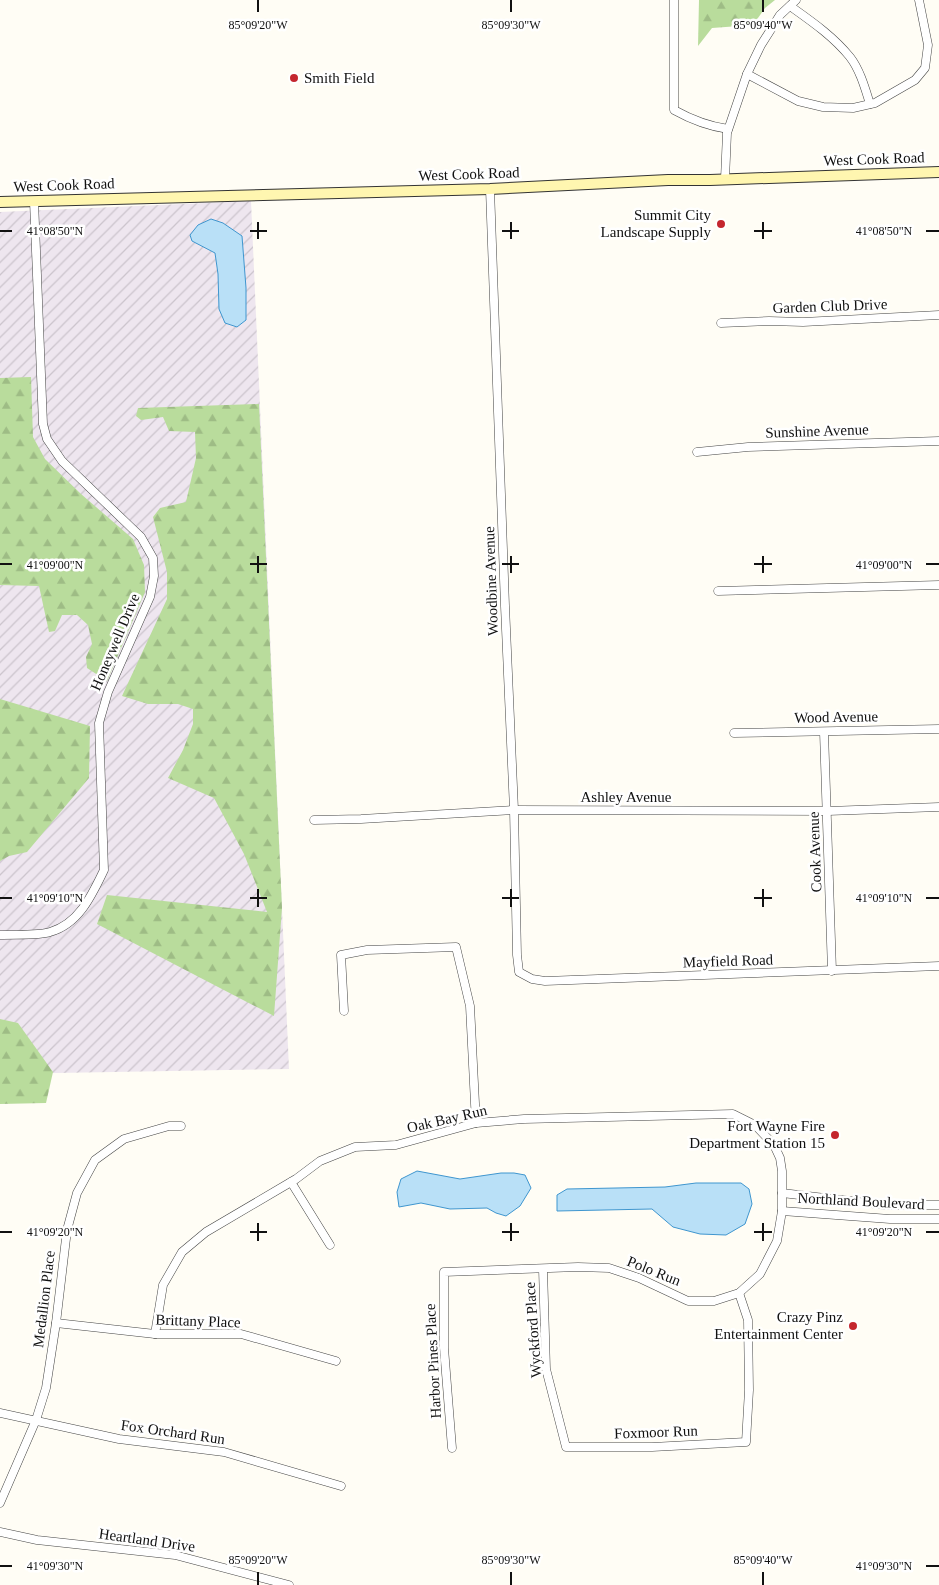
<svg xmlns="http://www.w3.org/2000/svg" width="939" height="1585" viewBox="0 0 939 1585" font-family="'Times New Roman',serif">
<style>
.industrial{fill:url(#industrial-furrows)}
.forest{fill:url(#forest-firs)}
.water{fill:#b9e0f7;stroke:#3f96cf}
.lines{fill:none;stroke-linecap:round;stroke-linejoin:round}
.minor-casing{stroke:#444;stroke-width:9}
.secondary-casing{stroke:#333;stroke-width:12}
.minor{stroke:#fff;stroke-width:8}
.secondary{stroke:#fff6b0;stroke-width:10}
.ticks{fill:none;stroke:#111;stroke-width:2}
.poi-dot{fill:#c4262e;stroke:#fff;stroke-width:2}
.labels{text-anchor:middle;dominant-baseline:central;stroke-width:5;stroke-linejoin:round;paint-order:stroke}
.poi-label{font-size:15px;fill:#111;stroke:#fff;text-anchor:end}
.street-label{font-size:15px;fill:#111;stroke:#fff}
.ticks-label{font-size:12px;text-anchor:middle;fill:#111;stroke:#fff;stroke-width:5;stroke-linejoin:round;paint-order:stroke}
</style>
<defs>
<pattern id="industrial-furrows" width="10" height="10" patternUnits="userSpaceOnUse" patternTransform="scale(1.25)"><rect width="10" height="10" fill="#eee6ef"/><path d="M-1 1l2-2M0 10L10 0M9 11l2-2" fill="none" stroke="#cbc4cc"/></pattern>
<pattern id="forest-firs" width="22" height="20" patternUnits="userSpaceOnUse" patternTransform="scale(1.25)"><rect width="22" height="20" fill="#b9dc9c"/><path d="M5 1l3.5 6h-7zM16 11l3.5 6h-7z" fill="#9ebc85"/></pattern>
</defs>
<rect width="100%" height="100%" fill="#fffdf5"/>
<polygon class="industrial" points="251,201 289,1069 0,1074 0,212"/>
<g class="forest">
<polygon points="699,0 775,0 765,8 753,25 712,28 698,46"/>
<polygon points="31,377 33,437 45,459 81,494 133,539 144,565 145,592 107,681 87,668 86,657 92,644 88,625 77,615 62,615 55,631 49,632 39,586 0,585 0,378"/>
<polygon points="259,404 282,908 274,1016 97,924 107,895 267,912 244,854 214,798 168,778 183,750 193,724 193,709 178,704 148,704 122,696 167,599 167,572 153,517 160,508 186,502 196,458 195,432 169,431 163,417 141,420 136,416 138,408"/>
<polygon points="0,699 90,726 89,778 27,852 9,856 0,861"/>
<polygon points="0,1019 18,1023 53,1072 46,1103 0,1104"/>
</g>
<g class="water">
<polygon points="211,219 223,223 242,236 246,288 246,320 237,327 225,323 219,309 218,274 215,253 192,241 190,235 198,225"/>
<polygon points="417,1171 460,1179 501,1173 514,1173 525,1175 531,1188 520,1206 506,1216 496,1213 487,1208 450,1209 421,1203 399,1207 397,1192 401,1179"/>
<polygon points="696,1183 741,1183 749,1189 752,1204 745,1224 726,1235 700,1234 673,1227 652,1209 557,1211 557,1195 567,1189 665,1187"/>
</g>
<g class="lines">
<defs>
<g id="minor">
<path d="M 674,0 L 674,110 C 692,120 707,126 728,129"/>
<path d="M 790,6 C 811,21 833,36 850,57 C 860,70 865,88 870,104"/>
<polyline points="747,74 798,101 823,107 853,108 875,103 915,80 925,68 928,45 919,0"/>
<polyline points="725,179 727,133 747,74 761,45 780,15 796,0"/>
<polyline points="490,189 505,606 514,810 517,955 519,972 532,979 545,981 939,966"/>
<polyline points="721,323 769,321 803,322 939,315"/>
<polyline points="697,452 748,447 939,441"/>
<polyline points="718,591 939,585"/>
<polyline points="824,732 832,971"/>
<polyline points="734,733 939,729"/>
<polyline points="314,820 361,819 514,810 828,811 939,807"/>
<path d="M 0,935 C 13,934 39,936 50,932 C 79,924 92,895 104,870 L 99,723 L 108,692 L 150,597 L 154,576 L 153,558 L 141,537 L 62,461 L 47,439 L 43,424 L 34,201"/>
<polyline points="344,1011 341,955 367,950 456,947 470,1006 476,1123"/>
<polyline points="291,1182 330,1245"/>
<polyline points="782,1193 885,1205 939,1205"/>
<polyline points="782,1211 890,1219 939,1219"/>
<polyline points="543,1269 546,1369 566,1447 652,1447 746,1442 749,1390 748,1320 739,1293"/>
<polyline points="56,1323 155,1334 241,1334 336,1361"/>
<polyline points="155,1334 163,1285 182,1252 206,1232 296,1179 320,1161 355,1147 396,1145 476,1123 524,1119 733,1114 755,1125 774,1145 780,1158 782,1171 782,1211 777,1241 760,1274 739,1293 714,1301 688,1301 639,1278 609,1268 578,1267 444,1272 444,1348 452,1448"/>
<polyline points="0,1413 119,1439 224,1452 341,1486"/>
<polyline points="0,1503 36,1420 46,1388 56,1323 67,1230 77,1193 95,1160 124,1139 169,1126 181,1126"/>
<polyline points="0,1532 37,1540 175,1555 289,1585"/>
</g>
<polyline id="secondary" points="0,202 490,189 668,180 710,180 939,172"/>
</defs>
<use href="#minor" class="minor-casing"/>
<use href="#secondary" class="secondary-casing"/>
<use href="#minor" class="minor"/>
<use href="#secondary" class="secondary"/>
</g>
<path class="ticks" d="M 258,0 L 258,12M 511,0 L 511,12M 763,0 L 763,12M 258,222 L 258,239M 511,222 L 511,239M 763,222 L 763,239M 0,231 L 12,231M 250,231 L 267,231M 502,231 L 519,231M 754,231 L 772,231M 926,231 L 939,231M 258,556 L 258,573M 511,556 L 511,573M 763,556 L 763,573M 0,564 L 12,564M 250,564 L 267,564M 502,564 L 519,564M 754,564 L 772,564M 926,564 L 939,564M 258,889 L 258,907M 511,889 L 511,907M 763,889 L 763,907M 0,898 L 12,898M 250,898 L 267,898M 502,898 L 519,898M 754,898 L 772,898M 926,898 L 939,898M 258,1223 L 258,1241M 511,1223 L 511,1241M 763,1223 L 763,1241M 0,1232 L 12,1232M 250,1232 L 267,1232M 502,1232 L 519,1232M 754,1232 L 772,1232M 926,1232 L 939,1232M 0,1566 L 12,1566M 926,1566 L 939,1566M 258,1572 L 258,1585M 511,1572 L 511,1585M 763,1572 L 763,1585"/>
<g class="poi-dot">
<circle cx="294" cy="78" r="5"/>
<circle cx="721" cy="224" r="5"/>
<circle cx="835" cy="1135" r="5"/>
<circle cx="853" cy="1326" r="5"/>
</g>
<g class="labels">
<g class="poi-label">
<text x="304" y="78" text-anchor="start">Smith Field</text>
<text x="711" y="215">Summit City<tspan x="711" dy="17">Landscape Supply</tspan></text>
<text x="825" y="1126">Fort Wayne Fire<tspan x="825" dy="17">Department Station 15</tspan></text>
<text x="843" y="1317">Crazy Pinz<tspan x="843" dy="17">Entertainment Center</tspan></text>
</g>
<g class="street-label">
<text transform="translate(874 159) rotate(-2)">West Cook Road</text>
<text transform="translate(469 174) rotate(-2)">West Cook Road</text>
<text transform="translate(64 185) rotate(-2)">West Cook Road</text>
<text transform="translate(830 306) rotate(-2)">Garden Club Drive</text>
<text transform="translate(817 431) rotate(-2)">Sunshine Avenue</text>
<text transform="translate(491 581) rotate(-92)">Woodbine Avenue</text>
<text transform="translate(115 642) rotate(-67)">Honeywell Drive</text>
<text transform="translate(836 717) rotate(-1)">Wood Avenue</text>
<text x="626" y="797">Ashley Avenue</text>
<text transform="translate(815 852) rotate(-92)">Cook Avenue</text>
<text transform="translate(728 961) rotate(-2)">Mayfield Road</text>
<text transform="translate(447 1119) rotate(-13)">Oak Bay Run</text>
<text transform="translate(861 1201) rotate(3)">Northland Boulevard</text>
<text transform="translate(654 1271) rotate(22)">Polo Run</text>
<text transform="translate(44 1299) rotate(-83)">Medallion Place</text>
<text transform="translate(198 1321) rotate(2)">Brittany Place</text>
<text transform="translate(533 1330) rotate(-94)">Wyckford Place</text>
<text transform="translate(433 1361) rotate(-93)">Harbor Pines Place</text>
<text transform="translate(173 1432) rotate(8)">Fox Orchard Run</text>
<text transform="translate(656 1432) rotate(-2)">Foxmoor Run</text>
<text transform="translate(147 1540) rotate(8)">Heartland Drive</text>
</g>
</g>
<g class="ticks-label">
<text x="258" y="29">85°09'20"W</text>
<text x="511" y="29">85°09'30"W</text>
<text x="763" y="29">85°09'40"W</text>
<text x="884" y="235">41°08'50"N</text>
<text x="55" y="235">41°08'50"N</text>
<text x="884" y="569">41°09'00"N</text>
<text x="55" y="569">41°09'00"N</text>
<text x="884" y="902">41°09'10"N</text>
<text x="55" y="902">41°09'10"N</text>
<text x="55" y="1236">41°09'20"N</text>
<text x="884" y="1236">41°09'20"N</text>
<text x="258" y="1564">85°09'20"W</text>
<text x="511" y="1564">85°09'30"W</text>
<text x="763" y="1564">85°09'40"W</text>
<text x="884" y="1570">41°09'30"N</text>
<text x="55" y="1570">41°09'30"N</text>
</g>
</svg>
